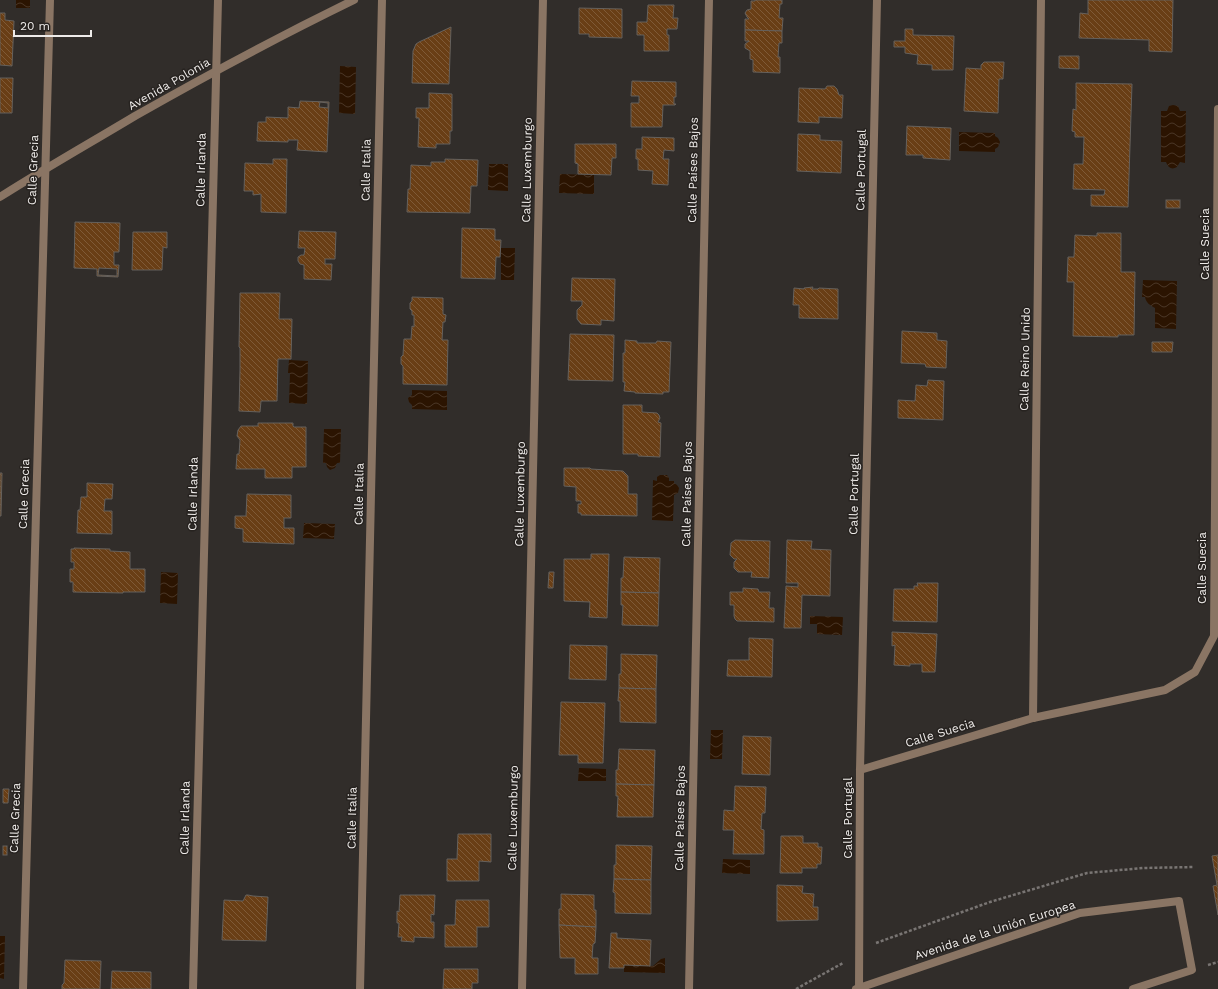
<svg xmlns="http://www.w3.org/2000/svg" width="1218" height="989" viewBox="0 0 1218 989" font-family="'Work Sans',sans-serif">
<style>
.water{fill:url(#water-waves)}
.building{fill:url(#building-back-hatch);stroke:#65615d;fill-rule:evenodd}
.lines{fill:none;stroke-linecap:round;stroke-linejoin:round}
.path{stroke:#797573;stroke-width:2.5;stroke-dasharray:3 2;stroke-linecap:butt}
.minor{stroke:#8a7564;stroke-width:8}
.labels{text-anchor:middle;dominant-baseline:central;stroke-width:3;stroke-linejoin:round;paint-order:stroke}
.street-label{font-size:12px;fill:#eeebe9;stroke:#272320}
</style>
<defs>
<pattern id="water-waves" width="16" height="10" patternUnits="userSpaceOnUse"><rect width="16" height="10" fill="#2b1401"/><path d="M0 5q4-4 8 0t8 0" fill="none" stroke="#4a3626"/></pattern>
<pattern id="building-back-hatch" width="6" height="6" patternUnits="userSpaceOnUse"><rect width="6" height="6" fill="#693e15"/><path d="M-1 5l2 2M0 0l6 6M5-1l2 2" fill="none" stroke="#7f5a37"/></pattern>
</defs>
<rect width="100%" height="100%" fill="#312d2a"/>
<g class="water">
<rect x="16" y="0" width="14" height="8"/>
<polygon points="340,66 356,67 355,114 339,113"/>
<path d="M 1173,105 L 1178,106 L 1180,111 L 1186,111 L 1185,163 L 1180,162 L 1177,167 C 1172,170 1168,168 1166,162 L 1161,162 L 1161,111 L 1167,111 L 1169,106 Z"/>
<polygon points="959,132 995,133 995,136 998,138 1000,142 998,147 995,149 995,152 959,151"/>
<polygon points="489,164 508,164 508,191 488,190"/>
<polygon points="560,174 594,175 594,194 559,193"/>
<polygon points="501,248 515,248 514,280 501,280"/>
<path d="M 1143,280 L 1177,281 L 1176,329 L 1155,328 L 1155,308 C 1150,305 1146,303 1145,297 L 1142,297 Z"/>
<polygon points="289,360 308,361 307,404 289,403 290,373 288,373"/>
<polygon points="412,390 447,391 447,410 412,409 412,405 409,402 408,398 412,395"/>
<polygon points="324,429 341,429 340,463 337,463 335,468 330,470 327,467 326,463 323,463"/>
<polygon points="660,475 667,475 669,478 669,481 674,481 674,483 677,485 679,488 678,493 674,495 673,521 652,520 653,480 657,481 657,477"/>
<polygon points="304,523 335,524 334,539 303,538"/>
<polygon points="161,572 178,573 177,604 160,603"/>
<polygon points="810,616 843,617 842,635 817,634 817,624 810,624"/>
<polygon points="711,730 723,730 722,759 710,759"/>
<polygon points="579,768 606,769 606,781 578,781"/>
<polygon points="723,859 750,860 750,874 722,873"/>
<polygon points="0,936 5,936 4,979 0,978"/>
<polygon points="665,958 665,973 624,972 624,965 653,966 661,959"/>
</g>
<g class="building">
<polygon points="755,0 782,0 782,4 780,4 779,18 783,18 782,31 745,30 745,19 749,19 747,17 745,13 747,10 751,9 751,1 755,1"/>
<polygon points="1088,0 1173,0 1172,52 1149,51 1149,40 1079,38 1080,13 1088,14"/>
<polygon points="648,5 674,5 673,18 678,18 677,29 667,29 667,35 669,35 669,51 644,51 644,35 637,35 637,22 647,22"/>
<polygon points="579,8 622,9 622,38 589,37 589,34 579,34"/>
<polygon points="0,13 5,13 5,20 14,21 12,66 0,65"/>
<polygon points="451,27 449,84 412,83 413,51 416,44 419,42"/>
<polygon points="905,29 913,29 913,35 954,36 953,70 932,70 932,65 917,64 918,55 905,53 905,47 894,47 894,41 905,41"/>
<polygon points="745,30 782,31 782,43 779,43 778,57 780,57 780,73 753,72 753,60 750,59 750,51 745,48 745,44 749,41 745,41"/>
<polygon points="1059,56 1079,56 1079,69 1059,68"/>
<polygon points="984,62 1004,62 1003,79 999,79 998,113 964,111 966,68 981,69 981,65"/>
<polygon points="0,78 13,78 12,113 0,113"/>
<polygon points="632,81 676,82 676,97 674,97 674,104 676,104 675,105 663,105 662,127 631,127 631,103 639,103 639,96 631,96"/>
<polygon points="1076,83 1132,84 1128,207 1091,206 1091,195 1104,195 1105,190 1073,189 1074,164 1083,164 1084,137 1075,137 1075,132 1072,131 1073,109 1076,110"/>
<polygon points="827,86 834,86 837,89 839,95 843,95 842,118 819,117 819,123 798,122 799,88 825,89"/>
<polygon points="429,93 452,94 452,131 450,131 450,144 436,144 436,148 418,147 419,118 416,118 416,108 429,108"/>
<path d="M 300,101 L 329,102 L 327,152 L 297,150 L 298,140 L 288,140 L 288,142 L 257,141 L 258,122 L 266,122 L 266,117 L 288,118 L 288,107 L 299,108 ZM 320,102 L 328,103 L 328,108 L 319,107 Z"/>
<polygon points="907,126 951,128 950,160 923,158 923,155 906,155"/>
<polygon points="798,134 820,135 820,140 842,141 841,173 797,171"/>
<polygon points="642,137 674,138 674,151 664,150 663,159 669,159 668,185 652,184 653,171 638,170 638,159 636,159 636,149 642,149"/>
<polygon points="575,144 616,144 616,158 612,158 611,175 578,174 578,164 575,163"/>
<polygon points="273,159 287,159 286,213 261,212 261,194 253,195 253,191 244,191 245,163 273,164"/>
<polygon points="445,159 478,160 477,186 471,186 470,213 407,212 408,189 410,189 411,165 431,166 431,162 445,162"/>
<rect x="1166" y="200" width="14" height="8"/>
<path d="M 75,222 L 120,223 L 119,252 L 114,252 L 114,265 L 119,265 L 118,277 L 97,276 L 97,269 L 74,268 ZM 99,268 L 117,269 L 117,276 L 98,275 Z"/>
<polygon points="462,228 495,229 495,240 501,240 500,257 496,257 495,279 461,278"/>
<polygon points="299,231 336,232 335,259 325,259 325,264 332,264 331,280 304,279 304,265 300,264 298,261 298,257 301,255 304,255 305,248 298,248"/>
<polygon points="133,232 167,232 167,248 163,247 162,270 132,270"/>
<polygon points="1097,233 1121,233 1121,272 1135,272 1134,335 1118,335 1118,337 1073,336 1074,282 1067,282 1068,257 1074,257 1075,235 1097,236"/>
<polygon points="572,278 615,279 614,321 601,320 601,325 581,324 577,319 577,310 582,305 582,301 571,301"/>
<polygon points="813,287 812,289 818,289 819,288 838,289 838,319 799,318 799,305 793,305 794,288 804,289 804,288"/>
<polygon points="240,293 280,293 279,319 292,319 291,359 278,359 277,401 261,401 260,412 239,411 240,370 240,348 239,347"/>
<polygon points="412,297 443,298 443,314 446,315 445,322 443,322 442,340 448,340 447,385 403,384 403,366 401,364 401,357 403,355 404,339 411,339 412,326 414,327 414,315 412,315 412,311 410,309 410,303 412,301"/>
<polygon points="902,331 937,333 937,340 947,341 946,368 926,367 925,364 901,363"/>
<polygon points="570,334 614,335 613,381 568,380"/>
<polygon points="625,340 637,341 637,343 656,343 657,341 671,342 669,392 663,392 663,394 635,393 635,392 624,391 625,382 623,382 623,353 625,353"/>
<polygon points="1152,342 1173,342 1172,352 1152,352"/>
<polygon points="928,380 944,381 943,420 898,418 898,400 915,401 916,385 927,386"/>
<polygon points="623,405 642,405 642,412 657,413 659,415 660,418 658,422 661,423 660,457 638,456 638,454 623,454"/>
<polygon points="258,423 293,423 293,426 294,427 306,427 306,467 292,467 292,478 265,478 265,469 236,469 237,454 239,454 240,440 237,436 238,430 241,426 258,426"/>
<polygon points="564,468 590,468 591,469 623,471 628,476 628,494 637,494 637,516 581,515 581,513 578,513 578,504 581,504 581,501 576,501 576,487 564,486"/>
<polygon points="0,473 2,473 1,516 0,516"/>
<polygon points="87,483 113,484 112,499 105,499 104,511 112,511 112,534 77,533 78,510 80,510 81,497 87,497"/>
<polygon points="247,494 291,495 291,518 284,518 284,528 294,528 294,544 243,542 243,529 235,528 235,516 246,516"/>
<polygon points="735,540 770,541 769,578 751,577 752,572 738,572 734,568 734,562 737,559 734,559 730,555 731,543"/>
<polygon points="787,540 812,541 811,549 831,550 830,596 802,595 801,628 784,628 786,586 798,587 798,583 786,583"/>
<polygon points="74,548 110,549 110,551 130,552 130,569 145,569 145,592 123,592 123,593 73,592 73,582 70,582 70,569 74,569 74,562 71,562 71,549 74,549"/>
<polygon points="591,554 609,554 607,618 589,617 590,602 564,601 564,559 591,559"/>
<polygon points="624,557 660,558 659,593 621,592 621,578 623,578"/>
<polygon points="549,572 554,572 553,588 548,588"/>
<polygon points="917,583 938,583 937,622 893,621 894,589 914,589 914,586 918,586"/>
<polygon points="743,588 758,589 759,592 770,592 769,608 774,608 774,622 737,621 735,619 734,616 734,605 730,605 730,592 743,592"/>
<polygon points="621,592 659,593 658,626 622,625 623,605 621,605"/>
<polygon points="892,632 937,634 935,672 922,672 922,664 910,664 910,666 894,665 895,645 892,646"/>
<polygon points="749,638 773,639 772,677 727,676 728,660 749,660"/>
<polygon points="570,645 607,646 606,680 569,679"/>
<polygon points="621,654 657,655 656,689 619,688 619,674 621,674"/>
<polygon points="619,688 656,689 656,723 620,722 620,701 618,701"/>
<polygon points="561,702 605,703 603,763 578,763 578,755 559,755"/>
<polygon points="743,736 771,737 770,775 742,774"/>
<polygon points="619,749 655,750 654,785 616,784 616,770 618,770"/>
<polygon points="616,784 654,785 653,817 617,817 618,796 616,796"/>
<polygon points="735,786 766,787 765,813 762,813 761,829 764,830 764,854 733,854 734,830 723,830 724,810 734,811"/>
<polygon points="3,789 9,789 8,803 3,803"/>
<polygon points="458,834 491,834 491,862 479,861 479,881 447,881 447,859 457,859"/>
<polygon points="781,836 803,836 803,843 818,843 818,847 822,847 821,864 817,864 817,868 802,868 802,873 780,873"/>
<polygon points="616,845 652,846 651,880 614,879 614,865 616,865"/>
<rect x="3" y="846" width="4" height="9"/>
<polygon points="1218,855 1218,915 1213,886 1217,885 1212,856"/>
<polygon points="614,879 651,880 651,914 615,913 615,893 613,892"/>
<polygon points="777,885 803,886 802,893 814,894 813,907 818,907 818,920 777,921"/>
<polygon points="561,894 594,895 594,910 596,910 596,927 559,925 559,909 561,909"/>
<polygon points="246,895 248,895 253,896 268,897 266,941 222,940 224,900 243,901"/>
<polygon points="400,895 435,895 434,915 431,914 431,922 434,922 434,938 414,937 414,942 401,941 402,937 398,937 399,923 397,923 397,911 399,912"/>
<polygon points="456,900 489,900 489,927 477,927 477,947 445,947 445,925 455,925"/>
<polygon points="559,925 596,927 595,943 593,944 592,958 598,958 598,974 575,974 575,958 560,958"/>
<polygon points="611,933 617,933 617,938 651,940 650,966 624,965 624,968 609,968"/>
<polygon points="65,960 101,961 100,989 62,989 62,985 64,983"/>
<polygon points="444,969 478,969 478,983 472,983 472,989 443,989"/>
<polygon points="112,971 151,972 151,989 111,989"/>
</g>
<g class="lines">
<g class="path">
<polyline points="876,943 990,902 1087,873 1143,868 1194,867"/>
<polyline points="1208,965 1218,962"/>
<polyline points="796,989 843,963"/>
</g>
<g class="minor">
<path d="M 0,197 C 44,169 90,143 135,116 C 207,75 280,36 354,0"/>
<polyline points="1033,718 1041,0"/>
<polyline points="860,770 1033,718 1165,690 1195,672 1214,636 1218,109"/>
<polyline points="23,989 50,0"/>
<polyline points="193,989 218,0"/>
<polyline points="360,989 382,0"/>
<polyline points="522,989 543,0"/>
<polyline points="689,989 709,0"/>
<polyline points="856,989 1080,913 1179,901 1192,970 1133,989"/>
<polyline points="859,989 860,770 877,0"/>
</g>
</g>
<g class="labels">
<g class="street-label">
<text transform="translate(169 84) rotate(-30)">Avenida Polonia</text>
<text transform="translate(33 170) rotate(-88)">Calle Grecia</text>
<text transform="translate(201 170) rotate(-89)">Calle Irlanda</text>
<text transform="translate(366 170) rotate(-89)">Calle Italia</text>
<text transform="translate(527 170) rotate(-89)">Calle Luxemburgo</text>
<text transform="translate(693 170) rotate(-89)">Calle Países Bajos</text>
<text transform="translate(861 170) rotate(-89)">Calle Portugal</text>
<text transform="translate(1205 244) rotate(-90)">Calle Suecia</text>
<text transform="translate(1025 359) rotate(-89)">Calle Reino Unido</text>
<text transform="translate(24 494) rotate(-88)">Calle Grecia</text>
<text transform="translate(193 494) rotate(-89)">Calle Irlanda</text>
<text transform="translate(359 494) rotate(-89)">Calle Italia</text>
<text transform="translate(520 494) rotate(-89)">Calle Luxemburgo</text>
<text transform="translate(687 494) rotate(-89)">Calle Países Bajos</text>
<text transform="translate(854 494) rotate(-89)">Calle Portugal</text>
<text transform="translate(1202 568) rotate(-90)">Calle Suecia</text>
<text transform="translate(940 733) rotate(-17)">Calle Suecia</text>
<text transform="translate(15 818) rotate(-88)">Calle Grecia</text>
<text transform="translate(185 818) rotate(-89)">Calle Irlanda</text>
<text transform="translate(352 818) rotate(-89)">Calle Italia</text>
<text transform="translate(513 818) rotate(-89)">Calle Luxemburgo</text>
<text transform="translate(680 818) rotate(-89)">Calle Países Bajos</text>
<text transform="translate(848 818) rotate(-90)">Calle Portugal</text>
<text transform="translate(995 930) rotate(-18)">Avenida de la Unión Europea</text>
</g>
</g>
<path d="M14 30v6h77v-6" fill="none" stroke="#eeebe9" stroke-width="2"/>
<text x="20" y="30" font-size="12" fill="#eeebe9" stroke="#272320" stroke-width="3" paint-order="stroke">20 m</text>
</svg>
